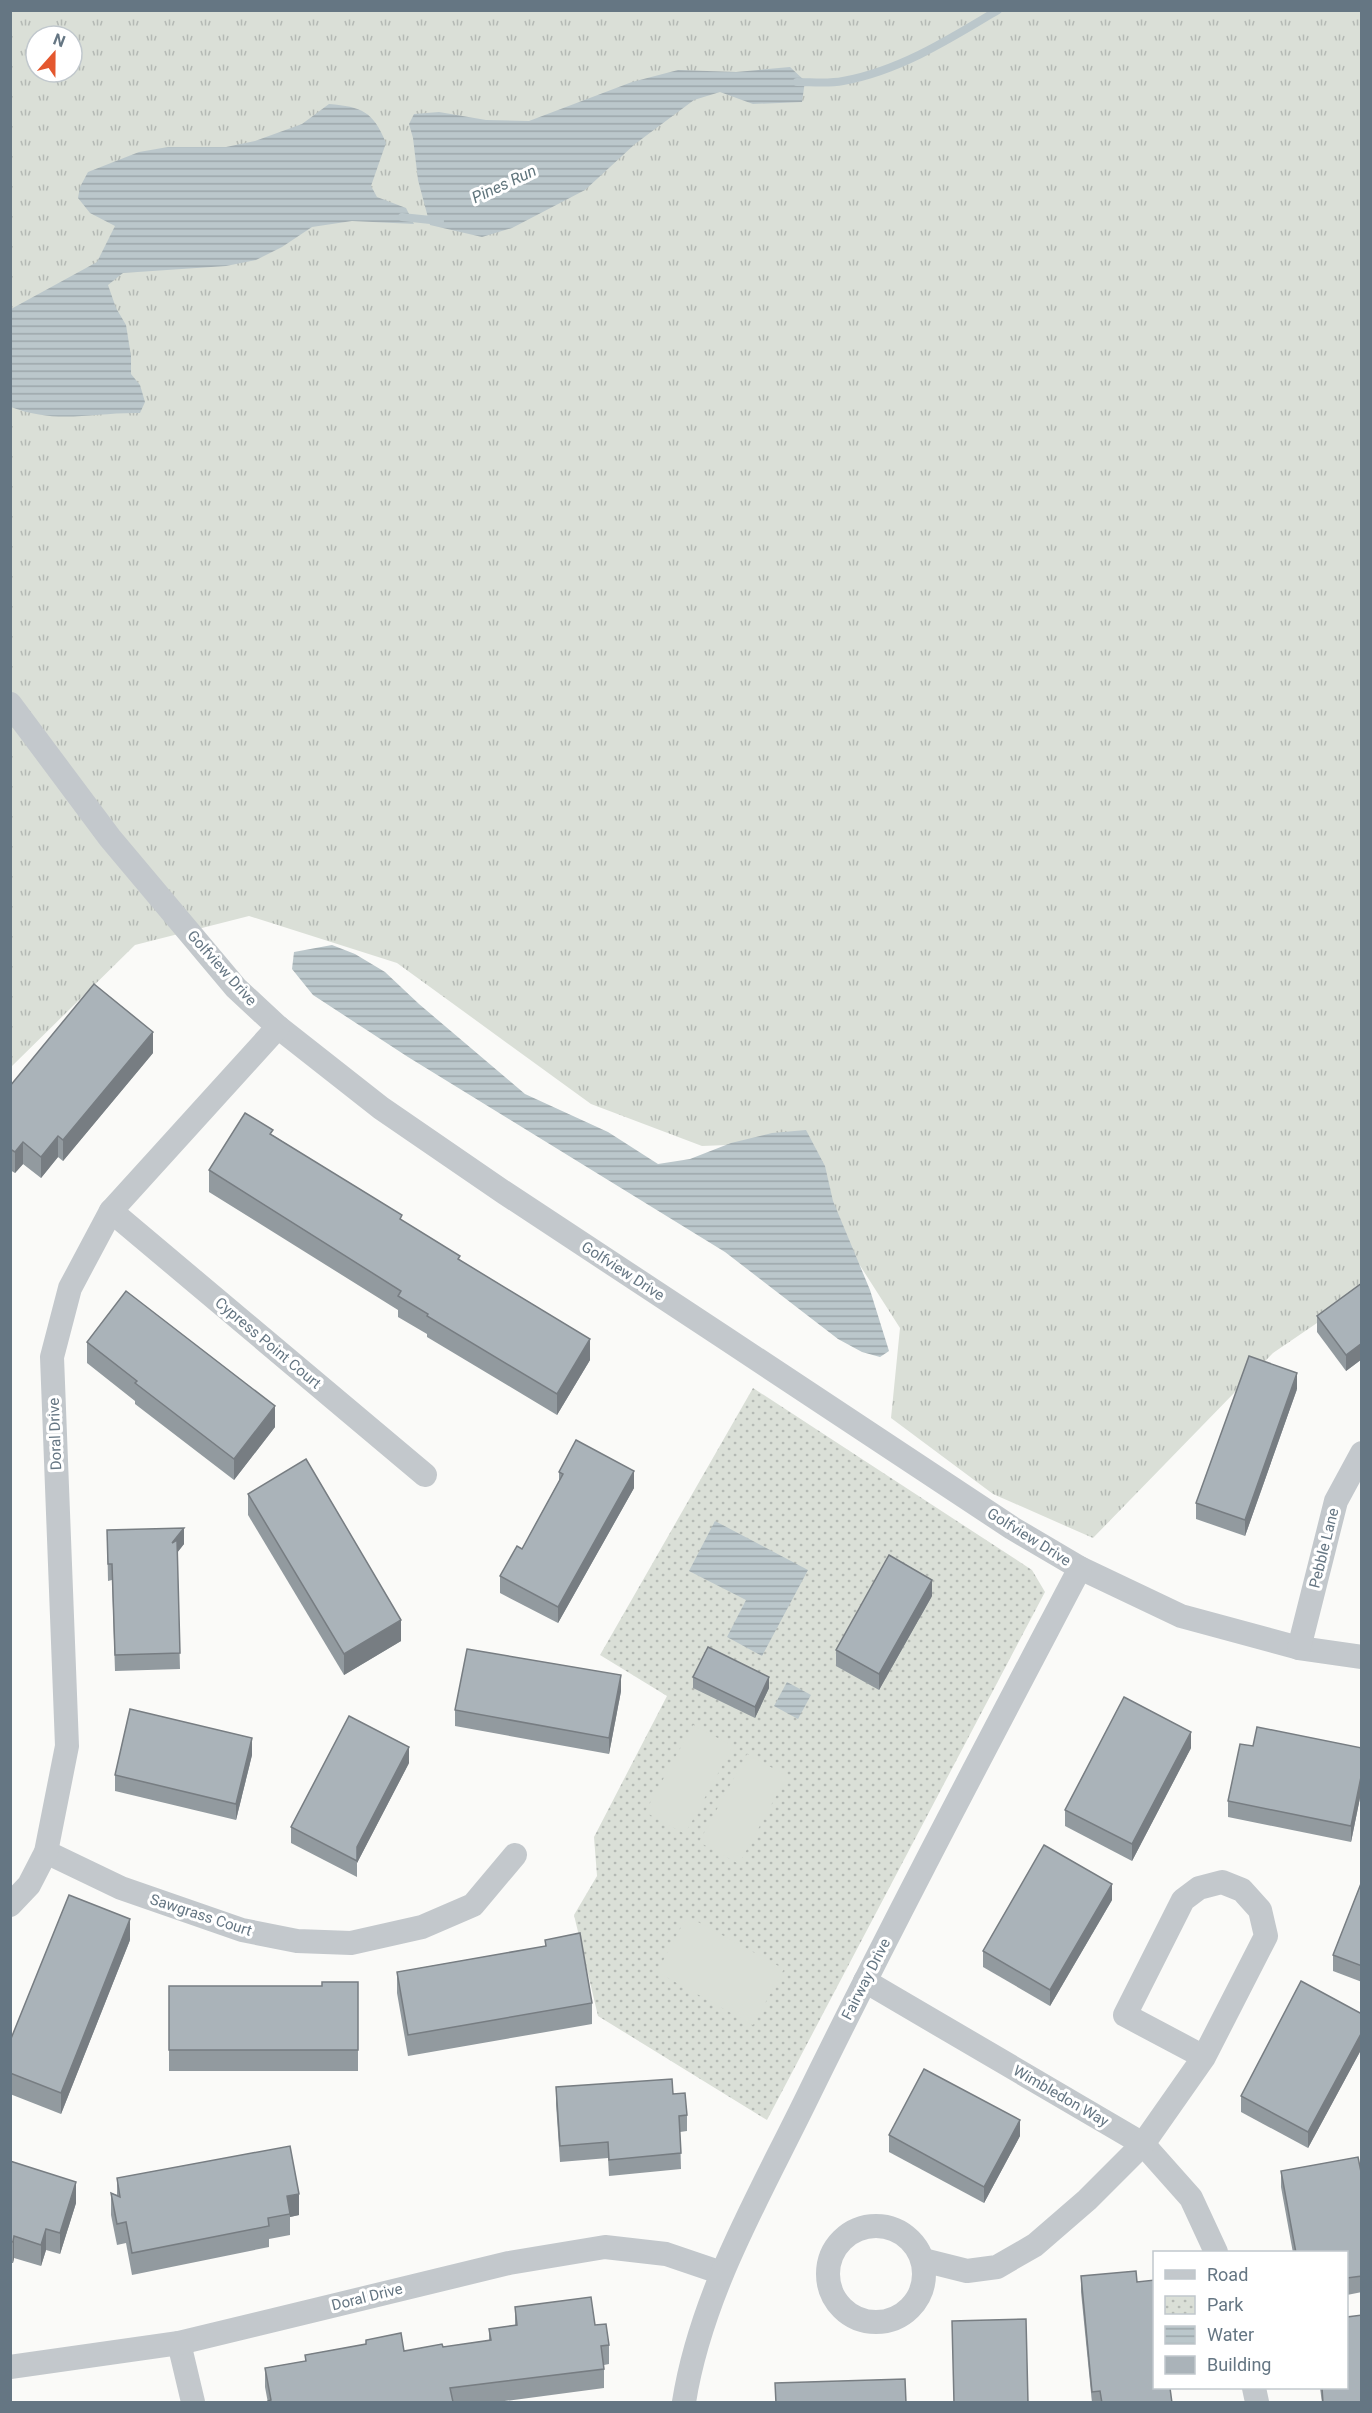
<svg xmlns="http://www.w3.org/2000/svg" width="1372" height="2413" viewBox="0 0 1372 2413" font-family="Roboto,sans-serif">
<style>
.grass{fill:url(#grass-tufts);fill-rule:evenodd}
.park{fill:url(#park-dots)}
.garden{fill:#dadfd7}
.water{fill:url(#water-rules)}
.lines{fill:none;stroke-linecap:round;stroke-linejoin:round}
.stream{stroke:#bbc7cb;stroke-width:8}
.minor{stroke:#c3c8cc;stroke-width:24}
.wall{fill:#929a9f}
.shaded-wall{fill:#777d82}
.building{fill:#aab3b9;stroke:#777d82;stroke-width:1.5}
.labels{text-anchor:middle;dominant-baseline:central;stroke-width:6;stroke-linejoin:round;paint-order:stroke}
.street-label{font-size:15px;fill:#657683;stroke:#fff}
.water-label{font-size:16px;font-style:italic;fill:#60757c;stroke:#fff}
</style>
<defs>
<pattern id="grass-tufts" width="24" height="20" patternUnits="userSpaceOnUse" patternTransform="scale(1.5)"><rect width="24" height="20" fill="#dadfd7"/><path d="M3 7l-1-3M5 7V3M7 7l1-3M15 17l-1-3M17 17v-4M19 17l1-3" fill="none" stroke="#b4b9b4"/></pattern>
<pattern id="park-dots" width="8" height="8" patternUnits="userSpaceOnUse" patternTransform="scale(1.5)"><rect width="8" height="8" fill="#dadfd7"/><path d="M2 2h.1M6 6h.1" fill="none" stroke="#b4b9b4" stroke-width="1.8" stroke-linecap="round"/></pattern>
<pattern id="water-rules" width="6" height="5" patternUnits="userSpaceOnUse" patternTransform="scale(1.5)"><rect width="6" height="5" fill="#bbc7cb"/><path d="M0 2.5h6" fill="none" stroke="#9ca6aa"/></pattern>
</defs>
<rect width="100%" height="100%" fill="#fafaf8"/>
<path class="grass" d="M 11,11 L 1361,11 L 1361,1293 L 1273,1353 L 1093,1538 L 993,1494 L 891,1418 L 900,1328 L 836,1228 L 803,1142 L 702,1146 L 591,1104 L 397,963 L 249,916 L 135,945 L 11,1067 ZM 36,36 L 72,36 L 72,72 L 36,72 Z"/>
<polygon class="park" points="753,1388 1032,1570 1045,1592 767,2120 598,2016 574,1915 597,1876 594,1837 667,1696 600,1655"/>
<g class="garden">
<polygon points="693,1725 733,1746 685,1834 645,1812"/>
<polygon points="747,1754 787,1776 739,1864 699,1842"/>
<polygon points="687,1916 784,1969 753,2025 657,1972"/>
</g>
<g class="water">
<polygon points="790,67 805,81 802,102 753,104 720,92 694,100 635,144 585,190 512,228 482,237 430,225 418,180 413,138 409,124 414,114 439,112 486,120 529,121 632,82 678,70 736,72"/>
<path d="M 329,104 C 362,107 373,111 386,143 L 371,186 L 377,197 L 406,208 L 414,224 L 352,221 L 312,227 L 282,247 L 256,260 L 226,266 L 123,273 L 108,285 L 116,308 L 126,325 L 131,356 L 131,374 L 140,385 L 145,402 L 140,413 C 93,412 58,425 11,407 L 11,309 L 97,262 L 115,226 L 90,213 L 78,198 L 80,187 L 88,172 L 139,152 L 168,147 L 226,147 L 255,141 L 302,124 Z"/>
<polygon points="332,945 355,954 385,972 419,1004 525,1094 608,1132 658,1164 690,1159 731,1143 772,1133 806,1130 825,1166 833,1201 870,1290 889,1351 880,1357 862,1352 838,1339 725,1252 408,1057 313,995 292,969 294,952"/>
<polygon points="715,1521 808,1570 762,1656 727,1637 746,1600 689,1571"/>
<polygon points="787,1682 811,1695 798,1719 774,1706"/>
</g>
<g class="lines">
<g class="stream">
<path d="M 797,82 C 812,82 828,84 843,81 C 899,71 950,39 998,10"/>
<polyline points="402,217 440,221"/>
</g>
<g class="minor">
<polyline points="10,704 110,838 236,988 278,1027 381,1108 505,1193 725,1338 1012,1528 1080,1568 1181,1616 1299,1648 1362,1657"/>
<polyline points="111,1211 425,1475"/>
<polyline points="1299,1648 1336,1501 1362,1453"/>
<polyline points="46,1852 121,1888 242,1930 297,1941 351,1943 422,1927 473,1905 515,1855"/>
<polyline points="10,1905 29,1885 46,1852 67,1746 52,1357 70,1288 111,1211 278,1027"/>
<polyline points="865,1981 1143,2144 1191,2198 1216,2252"/>
<circle cx="876" cy="2274" r="48"/>
<polyline points="923,2260 967,2271 997,2267 1035,2245 1087,2200 1143,2144 1204,2057 1266,1936 1260,1910 1242,1890 1222,1882 1199,1888 1183,1900 1125,2015 1204,2057"/>
<polyline points="179,2343 193,2402"/>
<polyline points="10,2367 179,2343 509,2263 605,2247 666,2254 722,2273"/>
<polyline points="1254,2388 1257,2402"/>
<path d="M 684,2402 C 701,2295 758,2198 805,2102 C 893,1922 987,1745 1080,1568"/>
</g>
</g>
<g class="wall">
<polygon points="153,1053 63,1161 58,1157 41,1178 23,1164 15,1173 10,1170 10,1086"/>
<polygon points="273,1135 460,1260 590,1360 557,1415 427,1337 427,1334 398,1317 398,1310 209,1192 209,1170"/>
<polygon points="1362,1283 1362,1359 1346,1371 1317,1332 1317,1316"/>
<polygon points="87,1342 275,1427 234,1480 135,1404 135,1401 87,1363"/>
<polygon points="1297,1389 1245,1536 1196,1519 1196,1503"/>
<polygon points="559,1472 634,1488 558,1623 500,1593 500,1576 522,1549 559,1481"/>
<polygon points="248,1494 401,1641 344,1675 248,1515"/>
<polygon points="107,1530 184,1544 177,1553 180,1669 115,1671 112,1580 108,1581"/>
<polygon points="932,1596 879,1690 836,1666 836,1650"/>
<polygon points="693,1677 769,1688 755,1718 693,1688"/>
<polygon points="621,1691 609,1754 455,1726 455,1710"/>
<polygon points="1253,1746 1362,1748 1362,1788 1351,1842 1228,1817 1228,1801"/>
<polygon points="1191,1748 1132,1861 1065,1826 1065,1810"/>
<polygon points="252,1755 236,1820 115,1791 115,1775"/>
<polygon points="409,1763 357,1863 357,1877 291,1843 291,1827"/>
<polygon points="1362,1881 1362,1982 1333,1971 1333,1955"/>
<polygon points="1112,1900 1050,2006 983,1967 983,1951"/>
<polygon points="130,1940 61,2114 10,2094 10,2041"/>
<polygon points="545,1940 592,2003 592,2024 408,2056 397,1993 397,1972 545,1946"/>
<polygon points="358,1982 358,2071 169,2071 169,1986 322,1986"/>
<polygon points="1362,2014 1362,2048 1308,2148 1241,2112 1241,2096"/>
<polygon points="556,2087 673,2094 687,2115 687,2131 680,2132 681,2169 609,2176 608,2158 560,2162 556,2104"/>
<polygon points="889,2135 1020,2136 984,2203 889,2152"/>
<polygon points="10,2161 76,2203 60,2254 46,2250 41,2266 14,2258 13,2263 10,2263"/>
<polygon points="1281,2171 1362,2177 1362,2292 1347,2295 1347,2253 1293,2253 1281,2187"/>
<polygon points="117,2178 299,2215 290,2217 290,2235 269,2239 269,2247 132,2275 126,2243 117,2245 111,2215 111,2193 117,2195"/>
<polygon points="1081,2276 1137,2282 1172,2403 1092,2403 1081,2292"/>
<polygon points="515,2307 595,2325 609,2345 609,2364 604,2365 604,2388 490,2403 268,2403 265,2387 265,2368 305,2361 305,2355 366,2344 366,2340 404,2351 443,2347 489,2341 489,2329 515,2325"/>
<polygon points="1320,2388 1347,2388 1362,2403 1322,2403"/>
</g>
<g class="shaded-wall">
<polygon points="153,1032 153,1053 63,1161 63,1140"/>
<polygon points="58,1136 58,1157 41,1178 41,1157"/>
<polygon points="23,1142 23,1164 15,1173 15,1152"/>
<polygon points="590,1339 590,1360 557,1415 557,1394"/>
<polygon points="1362,1343 1362,1359 1346,1371 1346,1355"/>
<polygon points="1297,1373 1297,1389 1245,1536 1245,1520"/>
<polygon points="275,1406 275,1427 234,1480 234,1459"/>
<polygon points="634,1471 634,1488 558,1623 558,1607"/>
<polygon points="184,1528 184,1544 172,1559 172,1543"/>
<polygon points="932,1580 932,1596 879,1690 879,1674"/>
<polygon points="401,1620 401,1641 344,1675 344,1654"/>
<polygon points="621,1675 621,1691 609,1754 609,1738"/>
<polygon points="769,1677 769,1688 755,1718 755,1707"/>
<polygon points="1191,1732 1191,1748 1132,1861 1132,1844"/>
<polygon points="252,1738 252,1755 236,1820 236,1804"/>
<polygon points="409,1747 409,1763 357,1863 357,1847"/>
<polygon points="1362,1772 1362,1788 1351,1842 1351,1826"/>
<polygon points="1112,1884 1112,1900 1050,2006 1050,1990"/>
<polygon points="130,1919 130,1940 61,2114 61,2093"/>
<polygon points="1362,2032 1362,2048 1308,2148 1308,2132"/>
<polygon points="1020,2120 1020,2136 984,2203 984,2187"/>
<polygon points="76,2182 76,2203 60,2254 60,2233"/>
<polygon points="299,2194 299,2215 290,2217 287,2196"/>
<polygon points="46,2229 46,2250 41,2266 41,2245"/>
<polygon points="14,2236 14,2258 13,2263 13,2242"/>
</g>
<g class="building">
<polygon points="94,984 153,1032 63,1140 58,1136 41,1157 23,1142 15,1152 10,1149 10,1086"/>
<polygon points="245,1113 273,1130 270,1134 402,1215 400,1219 460,1256 458,1259 590,1339 557,1394 427,1316 428,1314 398,1296 401,1291 209,1170"/>
<polygon points="1362,1283 1362,1343 1346,1355 1317,1316"/>
<polygon points="126,1291 275,1406 234,1459 135,1383 137,1381 87,1342"/>
<polygon points="1249,1356 1297,1373 1245,1520 1196,1503"/>
<polygon points="576,1440 634,1471 558,1607 500,1576 517,1546 522,1549 563,1474 559,1472"/>
<polygon points="306,1459 401,1620 344,1654 248,1494"/>
<polygon points="184,1528 172,1543 177,1540 180,1653 115,1655 112,1564 108,1564 107,1530"/>
<polygon points="889,1555 932,1580 879,1674 836,1650"/>
<polygon points="708,1647 769,1677 755,1707 693,1677"/>
<polygon points="467,1649 621,1675 609,1738 455,1710"/>
<polygon points="1124,1697 1191,1732 1132,1844 1065,1810"/>
<polygon points="130,1709 252,1738 236,1804 115,1775"/>
<polygon points="349,1716 409,1747 357,1847 357,1861 291,1827"/>
<polygon points="1257,1727 1362,1748 1362,1772 1351,1826 1228,1801 1240,1744 1253,1746"/>
<polygon points="1044,1845 1112,1884 1050,1990 983,1951"/>
<polygon points="1362,1881 1362,1966 1333,1955"/>
<polygon points="69,1895 130,1919 61,2093 10,2073 10,2041"/>
<polygon points="580,1933 592,2003 408,2035 397,1972 546,1946 545,1940"/>
<polygon points="1301,1981 1362,2014 1362,2032 1308,2132 1241,2096"/>
<polygon points="322,1982 358,1982 358,2050 169,2050 169,1986 322,1986"/>
<polygon points="924,2069 1020,2120 984,2187 889,2135"/>
<polygon points="672,2079 673,2094 685,2093 687,2115 679,2116 681,2153 609,2160 608,2142 560,2146 556,2087"/>
<polygon points="290,2146 299,2194 287,2196 290,2214 268,2218 269,2226 132,2253 126,2222 117,2224 111,2193 120,2197 117,2178"/>
<polygon points="1358,2157 1362,2177 1362,2276 1347,2278 1347,2253 1296,2253 1281,2171"/>
<polygon points="10,2161 76,2182 60,2233 46,2229 41,2245 14,2236 13,2242 10,2241"/>
<polygon points="1136,2271 1137,2282 1155,2280 1155,2388 1170,2388 1172,2403 1102,2403 1100,2391 1092,2392 1081,2276"/>
<polygon points="591,2297 595,2325 606,2324 609,2345 601,2346 604,2369 450,2388 453,2402 450,2403 268,2403 268,2401 271,2400 265,2368 306,2361 305,2355 366,2344 366,2340 401,2333 404,2351 442,2344 443,2347 491,2340 489,2329 517,2325 515,2307"/>
<polygon points="1362,2315 1362,2403 1323,2403 1322,2388 1347,2388 1347,2317"/>
<polygon points="1026,2319 1028,2403 954,2403 952,2321"/>
<polygon points="905,2379 906,2403 776,2403 775,2383"/>
</g>
<g class="labels">
<g class="street-label">
<text transform="translate(222 968) rotate(48)">Golfview Drive</text>
<text transform="translate(623 1271) rotate(33)">Golfview Drive</text>
<text transform="translate(268 1343) rotate(40)">Cypress Point Court</text>
<text transform="translate(55 1434) rotate(-92)">Doral Drive</text>
<text transform="translate(1029 1537) rotate(32)">Golfview Drive</text>
<text transform="translate(1324 1548) rotate(-76)">Pebble Lane</text>
<text transform="translate(201 1915) rotate(18)">Sawgrass Court</text>
<text transform="translate(866 1979) rotate(-63)">Fairway Drive</text>
<text transform="translate(1061 2096) rotate(30)">Wimbledon Way</text>
<text transform="translate(367 2297) rotate(-14)">Doral Drive</text>
</g>
<g class="water-label">
<text transform="translate(504 184) rotate(-25)">Pines Run</text>
</g>
</g>
<rect width="1372" height="2413" fill="none" stroke="#657683" stroke-width="24"/>
<rect x="1153" y="2251" width="195" height="138" fill="#ffffff" stroke="#c1c8cd" stroke-width="1.5"/>
<rect x="1165" y="2270" width="30" height="9" fill="#c3c8cc" stroke="#c1c8cd" stroke-width="1.5"/>
<text x="1207" y="2281" font-size="18" fill="#657683">Road</text>
<rect x="1165" y="2296" width="30" height="18" fill="url(#park-dots)" stroke="#c1c8cd" stroke-width="1.5"/>
<text x="1207" y="2311" font-size="18" fill="#657683">Park</text>
<rect x="1165" y="2326" width="30" height="18" fill="url(#water-rules)" stroke="#c1c8cd" stroke-width="1.5"/>
<text x="1207" y="2341" font-size="18" fill="#657683">Water</text>
<rect x="1165" y="2356" width="30" height="18" fill="#aab3b9" stroke="#c1c8cd" stroke-width="1.5"/>
<text x="1207" y="2371" font-size="18" fill="#657683">Building</text>
<g transform="translate(54 54) rotate(21)"><circle r="28" fill="#ffffff" stroke="#c1c8cd" stroke-width="1.5"/>
<path d="M0-4.5L10 22L0 15L-10 22Z" fill="#e4572e"/>
<text y="-9" font-size="16" font-weight="bold" text-anchor="middle" fill="#657683">N</text>
</g>
</svg>
